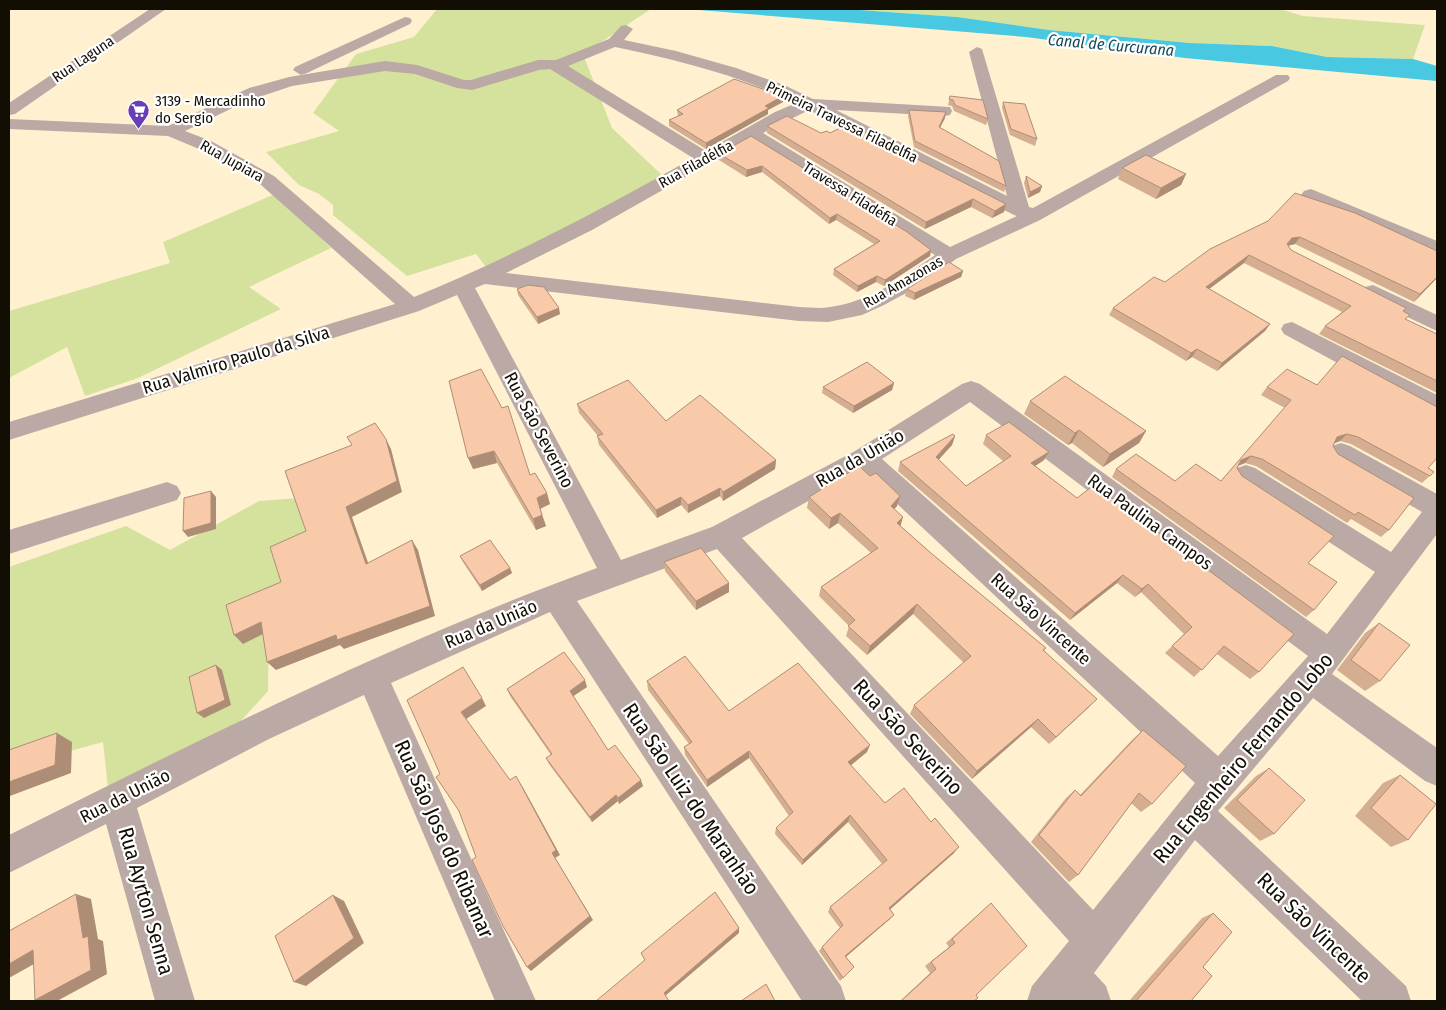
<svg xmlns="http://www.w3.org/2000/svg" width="1446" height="1010" viewBox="0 0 1446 1010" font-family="'Fira Sans Condensed',sans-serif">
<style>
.green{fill:#d5e29d}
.water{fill:#49c8e1}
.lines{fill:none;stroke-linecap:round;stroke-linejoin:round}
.street{fill:#baa9a5;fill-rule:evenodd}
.wall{fill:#d5ae91}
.shaded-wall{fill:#ae8d76}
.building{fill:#f8caa9;stroke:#ae8d76}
.labels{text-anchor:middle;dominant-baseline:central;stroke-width:4.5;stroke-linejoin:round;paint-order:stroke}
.far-street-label{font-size:15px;fill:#130e04;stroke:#fff}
.far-poi-label{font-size:15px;fill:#130e04;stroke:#fff;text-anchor:start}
.far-water-label{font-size:16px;font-style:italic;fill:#144a55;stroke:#fff}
.street-label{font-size:18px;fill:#130e04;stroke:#fff}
.near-street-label{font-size:21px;fill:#130e04;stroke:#fff}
</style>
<rect width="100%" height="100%" fill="#fff1cf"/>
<g class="green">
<polygon points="437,9 651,9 583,54 612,128 663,176 527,250 486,267 476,254 407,276 333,215 333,205 319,194 299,185 266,152 339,131 313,113 356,54 414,37"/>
<polygon points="846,9 1280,9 1303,16 1425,25 1413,59 1327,57 1272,46 1190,43 1049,30 957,17"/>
<polygon points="275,194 331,248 249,287 281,309 138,378 85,396 67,347 9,378 9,311 170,263 163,242"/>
<polygon points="298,498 311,536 294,618 269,631 268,691 231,732 108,788 103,742 9,768 9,567 126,526 170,550 259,501"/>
</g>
<polygon class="water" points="687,9 846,9 957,17 1049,30 1190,43 1272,46 1327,57 1413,59 1437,66 1437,81 1185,58 1026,37"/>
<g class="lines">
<g class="street">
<polygon points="150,9 166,9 15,114 9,115 9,103"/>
<polygon points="405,17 410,18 412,21 410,24 307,73 301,75 293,70 295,67"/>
<path d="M 626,25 L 633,29 L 624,40 L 676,51 L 736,68 L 784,85 L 813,99 L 950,107 L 952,111 L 950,115 L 944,116 L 836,110 L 1007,196 L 969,52 L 977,47 L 982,49 L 1029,207 L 1033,208 L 1276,75 L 1288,75 L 1290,78 L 1288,81 L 1040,220 L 956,259 L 921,285 L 884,305 L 862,315 L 828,322 L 799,321 L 485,284 L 475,288 L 621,560 L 712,527 L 855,451 L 962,384 L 971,381 L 980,384 L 1327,634 L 1375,572 L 1237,482 L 1233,475 L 1237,468 L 1246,465 L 1255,468 L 1391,552 L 1422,512 L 1332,460 L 1328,453 L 1332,446 L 1341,443 L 1350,446 L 1437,494 L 1437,534 L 1332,674 L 1437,748 L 1437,786 L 1425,781 L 1313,698 L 1218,811 L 1406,986 L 1411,1001 L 1362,1001 L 1195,840 L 1094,973 L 1106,986 L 1111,1001 L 1027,1001 L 1032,986 L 1069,941 L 717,549 L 577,601 L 841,986 L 846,1001 L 802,1001 L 550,612 L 391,683 L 536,1001 L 495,1001 L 364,695 L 269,739 L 137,808 L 195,1001 L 155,1001 L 106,824 L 9,873 L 9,835 C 201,739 394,642 597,568 L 457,295 L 419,311 L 9,440 L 9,422 L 395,304 L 260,184 L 199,149 L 168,136 L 9,129 L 9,119 L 168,126 L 249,88 L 289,77 L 385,61 L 417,65 L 464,80 L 471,80 L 538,60 L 556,60 L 609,39 L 621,26 ZM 615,47 C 677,60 739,75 796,103 L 775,112 L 706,151 L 568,66 ZM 550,69 L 693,158 C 602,209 510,258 414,297 L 274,176 L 211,141 L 185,131 L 247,101 L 292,86 L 385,71 L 415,74 L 457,88 L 472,90 L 539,70 ZM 809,110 L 1014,215 L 1017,216 L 950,247 L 763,133 ZM 751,140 L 935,255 C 904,277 869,302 830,307 C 820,309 809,307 799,307 L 506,273 L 592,230 ZM 970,402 L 1308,656 L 1218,756 L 882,459 ZM 862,471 L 1195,783 L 1093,910 L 742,538 Z"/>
<polygon points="1311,189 1437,241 1437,254 1304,199 1301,195 1304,191"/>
<polygon points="1373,285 1437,315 1437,331 1365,297 1362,292 1365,287"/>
<polygon points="1292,322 1437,395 1437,415 1428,412 1284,334 1281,329 1284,324"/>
<polygon points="167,482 177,486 181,493 177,500 9,554 9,530"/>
</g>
</g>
<g class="wall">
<polygon points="783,96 783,102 768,110 768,114 706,149 669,126 669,120 678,116 677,110"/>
<polygon points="950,96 988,119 986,125 954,111 952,106 948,105"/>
<polygon points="1003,102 1037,139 1035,146 1010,135 1002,108"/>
<polygon points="909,110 945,118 940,128 1006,186 1004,192 914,147 908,116"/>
<polygon points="767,126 821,133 830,133 1006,204 1004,212 992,218 971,207 925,229 767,133"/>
<polygon points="751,136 931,250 930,256 884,286 876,282 857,292 833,275 834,269 874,244 836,220 829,224 762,172 746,177 719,160 719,154"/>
<polygon points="1122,168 1186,174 1181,185 1156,199 1118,179"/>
<polygon points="1026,176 1042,186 1040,192 1028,198 1024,183"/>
<polygon points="1268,221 1437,251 1437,278 1414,302 1295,244 1288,246 1291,250 1403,311 1406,320 1437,334 1437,393 1319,334 1325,326 1342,312 1244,263 1209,289 1270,324 1265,331 1217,371 1192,357 1186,361 1109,315 1113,308 1165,282"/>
<polygon points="963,271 961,277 914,300 905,296 907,289"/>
<polygon points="517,289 560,314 538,324 518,295"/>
<polygon points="894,383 892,390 853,413 822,393 823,387"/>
<polygon points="1317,385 1435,406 1428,468 1434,472 1422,483 1351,444 1340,441 1335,443 1333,446 1389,530 1381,537 1351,519 1347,523 1256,466 1245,463 1238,466 1237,468 1242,476 1308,563 1314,610 1306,617 1112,477 1116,469 1175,481 1221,481 1285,408 1261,395 1267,387"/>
<polygon points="1030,401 1146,431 1139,443 1103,467 1072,443 1068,445 1024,414"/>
<polygon points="577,404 666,421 776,460 775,469 723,501 720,496 688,513 681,505 657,518 599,445 597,436 598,436 579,413"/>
<polygon points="502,408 530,475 550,504 540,508 546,526 536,530 497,463 473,469"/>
<polygon points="986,435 1044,460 1035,466 1259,672 1250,679 1217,654 1194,677 1165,653 1184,634 1141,592 1135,597 1117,583 1070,620 898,471 900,462 955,436 952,445 938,460 966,486 1003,461 983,444"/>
<polygon points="809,497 897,506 894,509 900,526 932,554 1046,648 1044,650 1089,707 1049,744 1031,727 972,779 910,714 914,705 964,663 913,614 867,655 846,636 849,626 819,596 821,587 871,553 838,523 829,529 807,508"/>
<polygon points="460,556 510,568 512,573 482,591 463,562"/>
<polygon points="664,562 729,583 729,592 696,610 665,571"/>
<polygon points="1379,623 1380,681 1365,691 1337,670 1365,633"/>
<polygon points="647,681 729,711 867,752 850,766 885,803 954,853 890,909 890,919 846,957 854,967 840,981 819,951 822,947 840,928 828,912 830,907 882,864 848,822 802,865 775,834 776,828 789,816 749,758 707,787 685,755 684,747 689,744 648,690"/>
<polygon points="587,687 573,696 608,750 643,786 619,804 618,801 592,822 549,764 546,758 551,755 510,696 507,689"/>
<polygon points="1143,730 1152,804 1141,812 1131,803 1078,875 1069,882 1031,842 1066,798 1075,790 1080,795 1133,739"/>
<polygon points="1269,768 1274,834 1260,841 1224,808 1256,776"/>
<polygon points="1400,775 1408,840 1391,847 1355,816 1383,783"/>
<polygon points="991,903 974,1001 900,1001 930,973 925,966 949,947 946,943"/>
<polygon points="1213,913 1203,967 1191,1001 1129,1001 1202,918"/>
</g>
<g class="shaded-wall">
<polygon points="783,96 783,102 768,110 768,114 706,149 706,143 765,106"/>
<polygon points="946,112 945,118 937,133 939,127"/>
<polygon points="762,166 762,172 746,177 747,170"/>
<polygon points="1186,174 1181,185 1156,199 1161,188"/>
<polygon points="1042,186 1040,192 1028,198 1030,192"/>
<polygon points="973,199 971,207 925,229 926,222"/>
<polygon points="1006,204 1004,212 992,218 995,211"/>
<polygon points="837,214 836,220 829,224 830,218"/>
<polygon points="1300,237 1295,244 1286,246 1282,252 1292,238"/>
<polygon points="931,250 930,256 884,286 885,280"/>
<polygon points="1249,255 1244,263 1201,295 1206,287"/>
<polygon points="963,271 961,277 914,300 915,293"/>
<polygon points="877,276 876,282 857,292 858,286"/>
<polygon points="1437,277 1437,278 1414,302 1420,294"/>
<polygon points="559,308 560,314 538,324 537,317"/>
<polygon points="1270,324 1265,331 1217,371 1222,363"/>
<polygon points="1197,349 1192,357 1186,361 1191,353"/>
<polygon points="894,383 892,390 853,413 854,406"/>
<polygon points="1079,430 1072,443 1068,445 1075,433"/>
<polygon points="1146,431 1139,443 1103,467 1110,454"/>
<polygon points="1347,434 1340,441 1330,445 1337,437"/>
<polygon points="955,436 952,445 933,466 936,457"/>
<polygon points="386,439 391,449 402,492 352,517 372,574 366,564 346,507"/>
<polygon points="494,451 497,463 473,469 468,458"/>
<polygon points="1049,452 1044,460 1026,472 1031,463"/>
<polygon points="1251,456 1245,463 1235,467 1241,460"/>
<polygon points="776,460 775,469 723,501 723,492"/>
<polygon points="720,488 720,496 688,513 688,505"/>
<polygon points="211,491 216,497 216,529 188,537 183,531"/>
<polygon points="547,493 550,504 540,509 537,498"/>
<polygon points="900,496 897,506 888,517 891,506"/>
<polygon points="681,497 681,505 657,518 656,510"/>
<polygon points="840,513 838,523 829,529 831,518"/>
<polygon points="542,515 546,526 536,530 533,519"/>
<polygon points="903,517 900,528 897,523"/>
<polygon points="412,540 418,550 435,616 344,649 340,645 276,670 267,662"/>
<polygon points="510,568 512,573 482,591 480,585"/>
<polygon points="1123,575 1117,583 1070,620 1075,613"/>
<polygon points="729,583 729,592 696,610 696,601"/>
<polygon points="1148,584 1141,592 1135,597 1142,589"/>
<polygon points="917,604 913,614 867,655 870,646"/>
<polygon points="261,622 269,631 243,644 234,635"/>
<polygon points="216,665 222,670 231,705 204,718 197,713"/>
<polygon points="585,680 587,687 572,697 570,691"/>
<polygon points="482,698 486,706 466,719 461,712"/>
<polygon points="1097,699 1089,707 1049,744 1056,737"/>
<polygon points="1038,719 1031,727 972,779 977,771"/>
<polygon points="57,733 72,742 71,773 10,796 9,796 9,782"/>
<polygon points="870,745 867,752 845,770 848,762"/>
<polygon points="749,751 749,758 707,787 707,780"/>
<polygon points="641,780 643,786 619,804 618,798"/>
<polygon points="520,782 560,855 555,858 593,920 531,971 527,967 552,853"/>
<polygon points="616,795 618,801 592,822 590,817"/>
<polygon points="850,815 848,822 802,865 803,860"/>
<polygon points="959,847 954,853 886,913 889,908"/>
<polygon points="76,894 91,899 98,939 103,941 107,974 57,1001 41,1001 35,1000 83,938"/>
<polygon points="333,895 344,901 364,943 306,986 294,982"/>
<polygon points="894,915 890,919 842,960 845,956"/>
<polygon points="739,928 739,933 665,996 664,993"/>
<polygon points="33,950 50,955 9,978 9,964"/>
</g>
<g class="building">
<polygon points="734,79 783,96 765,106 769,108 706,143 669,120 683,114 677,110"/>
<polygon points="950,96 983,100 988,119 955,105 953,100 949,99"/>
<polygon points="1003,102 1025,104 1037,139 1011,129"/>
<polygon points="909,110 946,112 939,127 999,161 1006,186 915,141"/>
<polygon points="787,116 821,133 827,131 830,133 848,124 1006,204 995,211 973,199 926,222 767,126"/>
<polygon points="751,136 907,232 931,250 885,280 877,276 858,286 834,269 880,241 837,214 830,218 762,166 747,170 719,154"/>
<polygon points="1146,155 1186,174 1161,188 1122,168"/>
<polygon points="1026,176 1042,186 1030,192"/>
<polygon points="1295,193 1355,213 1437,251 1437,277 1420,294 1300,237 1292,238 1287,244 1291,250 1406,308 1403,311 1410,315 1405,319 1437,334 1437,381 1325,326 1351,306 1249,255 1206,287 1270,324 1222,363 1197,349 1191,353 1113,308 1154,277 1165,282 1210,249 1268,221"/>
<polygon points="949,262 963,271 915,293 907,289"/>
<polygon points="528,285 544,287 559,308 537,317 517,289"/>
<polygon points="1342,356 1437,407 1437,458 1428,468 1434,472 1430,476 1358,437 1347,434 1337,437 1333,446 1338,454 1414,498 1389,530 1358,512 1355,515 1262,459 1251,456 1241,460 1237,468 1242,476 1334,536 1308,563 1337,582 1314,610 1116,469 1136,454 1175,481 1196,464 1221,481 1291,400 1267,387 1287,369 1317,385"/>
<polygon points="867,362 894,383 854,406 823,387"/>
<polygon points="481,369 502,408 508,406 530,475 535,473 547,493 537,498 542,515 533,519 494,451 468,458 449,381"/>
<polygon points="1065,376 1146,431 1110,454 1079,430 1075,433 1030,401"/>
<polygon points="628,380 666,421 700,395 776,460 723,492 720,488 688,505 681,497 656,510 597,436 603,434 577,404"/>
<polygon points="1009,422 1049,452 1031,463 1077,498 1094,485 1294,634 1259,672 1224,646 1202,670 1172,646 1192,627 1148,584 1142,589 1123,575 1075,613 900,462 953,434 955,436 936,457 966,486 1011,456 986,435"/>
<polygon points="375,423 386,439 397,481 346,507 366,564 412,540 430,606 337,640 336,635 267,662 261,622 234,635 226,605 281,582 270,547 306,531 285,471 352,445 347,437"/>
<polygon points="859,466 870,476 876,473 900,496 891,506 903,517 897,523 932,554 1046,648 1043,650 1097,699 1056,737 1038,719 977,771 914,705 971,656 917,604 870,646 848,626 855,620 821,587 878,548 840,513 831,518 809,497"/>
<polygon points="211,491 211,523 183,531 184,498"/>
<polygon points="490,540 510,568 480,585 460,556"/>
<polygon points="701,548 729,583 696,601 664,562"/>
<polygon points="1379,623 1410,645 1380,681 1351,660"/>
<polygon points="564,652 585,680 570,691 608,750 615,745 641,780 618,798 616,795 590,817 546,758 552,754 507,689"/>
<polygon points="685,656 729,711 798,663 870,745 848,762 885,803 904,788 931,822 935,818 959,847 889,908 894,915 845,956 854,967 843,978 822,947 843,925 830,907 887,860 850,815 803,860 776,828 793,812 749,751 707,780 684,747 692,742 647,681"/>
<polygon points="216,665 225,700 197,713 189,677"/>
<polygon points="463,667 482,698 461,712 510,780 516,776 556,850 552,853 590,916 527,967 503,926 472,860 476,857 459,811 436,777 440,774 407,700"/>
<polygon points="1143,730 1186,766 1152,804 1139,793 1078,875 1039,835 1075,790 1081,796"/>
<polygon points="57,733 55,765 9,782 9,750"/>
<polygon points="1269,768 1305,800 1274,834 1237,800"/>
<polygon points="1400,775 1436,804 1408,840 1371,808"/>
<polygon points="715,892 739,928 664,993 669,1001 596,1001 645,960 641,953"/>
<polygon points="76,894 83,938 88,936 91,970 35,1000 33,950 9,964 9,931"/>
<polygon points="333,895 354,938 294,982 275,936"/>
<polygon points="991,903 1027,946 976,995 978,998 974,1001 901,1001 936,969 931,962 955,943 952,939"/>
<polygon points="1213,913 1232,932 1203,967 1212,976 1191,1001 1136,1001"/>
<polygon points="766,984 775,1001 741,1001"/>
</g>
<defs>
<symbol id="supermarket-pin" viewBox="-11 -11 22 30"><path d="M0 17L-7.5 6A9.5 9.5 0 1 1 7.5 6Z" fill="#673eb6" stroke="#fff"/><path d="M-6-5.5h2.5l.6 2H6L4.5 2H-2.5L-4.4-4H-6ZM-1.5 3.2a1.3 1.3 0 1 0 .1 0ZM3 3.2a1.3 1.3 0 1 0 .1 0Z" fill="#fff"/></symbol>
</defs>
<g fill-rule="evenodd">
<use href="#supermarket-pin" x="126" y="98" width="25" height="34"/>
</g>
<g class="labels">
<g class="far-street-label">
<text transform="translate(83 59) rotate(-34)">Rua Laguna</text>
<text transform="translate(842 122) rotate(26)">Primeira Travessa Filadelfia</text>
<text transform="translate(232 161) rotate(29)">Rua Jupiara</text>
<text transform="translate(696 164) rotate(-29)">Rua Filadélfia</text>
<text transform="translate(850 194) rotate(32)">Travessa Filadéfia</text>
<text transform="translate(903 282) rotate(-30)">Rua Amazonas</text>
</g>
<g class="far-poi-label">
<text x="155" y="101">3139 - Mercadinho<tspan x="155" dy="17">do Sergio</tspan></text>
</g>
<g class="far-water-label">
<text transform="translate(1111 45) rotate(5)">Canal de Curcurana</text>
</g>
<g class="street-label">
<text transform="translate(236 360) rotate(-17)">Rua Valmiro Paulo da Silva</text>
<text transform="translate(539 430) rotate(62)">Rua São Severino</text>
<text transform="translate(860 458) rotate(-30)">Rua da União</text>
<text transform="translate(1150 522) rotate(36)">Rua Paulina Campos</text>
<text transform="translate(1041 619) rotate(42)">Rua São Vincente</text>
<text transform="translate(491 624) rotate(-23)">Rua da União</text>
<text transform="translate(125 796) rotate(-27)">Rua da União</text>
</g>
<g class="near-street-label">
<text transform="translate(908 737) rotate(47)">Rua São Severino</text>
<text transform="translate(1243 758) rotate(-50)">Rua Engenheiro Fernando Lobo</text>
<text transform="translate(691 799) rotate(56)">Rua São Luiz do Maranhão</text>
<text transform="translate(444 839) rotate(66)">Rua São Jose do Ribamar</text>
<text transform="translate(146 901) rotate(74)">Rua Ayrton Senna</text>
<text transform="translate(1314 928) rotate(44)">Rua São Vincente</text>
</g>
</g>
<rect width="1446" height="1010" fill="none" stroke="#130e04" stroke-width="20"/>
</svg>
